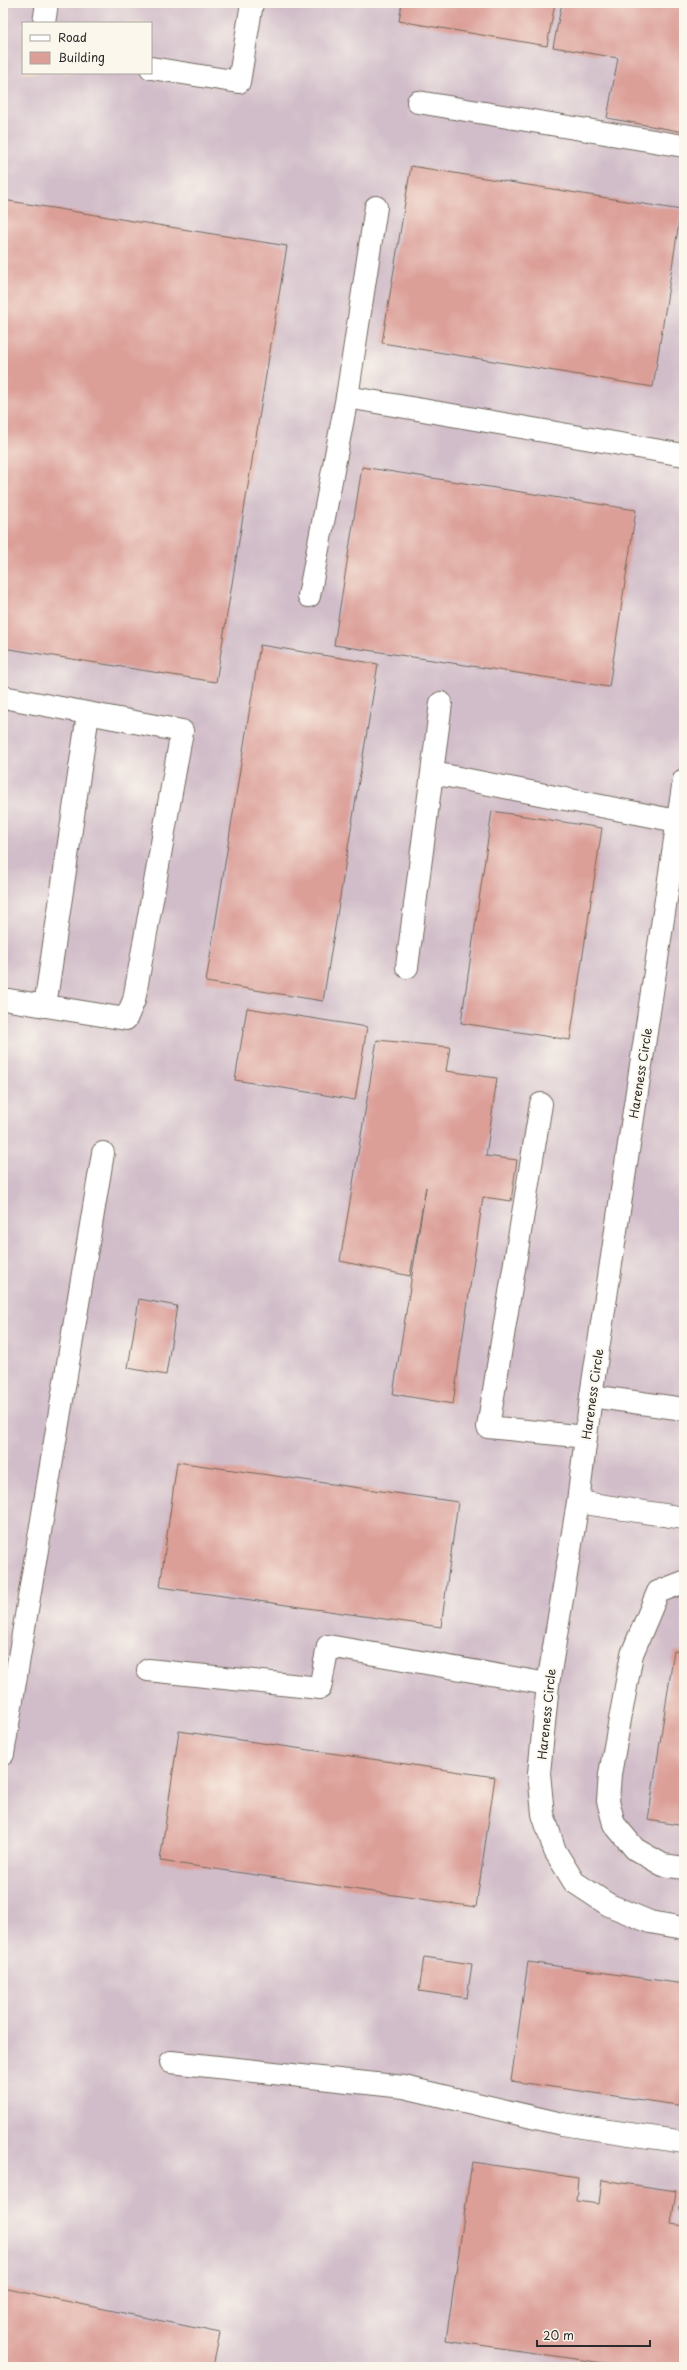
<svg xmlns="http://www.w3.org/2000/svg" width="687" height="2370" viewBox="0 0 687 2370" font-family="'Playpen Sans',sans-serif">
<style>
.industrial{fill:#d1bdc9;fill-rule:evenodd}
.building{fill:#db9f98}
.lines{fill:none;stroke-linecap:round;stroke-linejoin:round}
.minor-casing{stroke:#71695e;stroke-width:24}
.minor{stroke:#fff;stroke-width:22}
.labels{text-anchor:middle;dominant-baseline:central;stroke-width:4;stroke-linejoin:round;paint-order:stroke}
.street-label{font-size:12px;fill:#2b2b2b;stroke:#fbf7ec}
</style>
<rect width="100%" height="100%" fill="#fbf7ec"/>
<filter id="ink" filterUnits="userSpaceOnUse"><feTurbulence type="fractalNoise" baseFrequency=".025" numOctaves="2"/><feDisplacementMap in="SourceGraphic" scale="8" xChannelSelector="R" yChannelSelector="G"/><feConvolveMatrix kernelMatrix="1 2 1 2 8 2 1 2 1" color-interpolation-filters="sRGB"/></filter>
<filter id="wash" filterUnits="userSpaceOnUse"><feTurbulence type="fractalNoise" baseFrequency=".012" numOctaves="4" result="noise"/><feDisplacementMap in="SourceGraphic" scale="16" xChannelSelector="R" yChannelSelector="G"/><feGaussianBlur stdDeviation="0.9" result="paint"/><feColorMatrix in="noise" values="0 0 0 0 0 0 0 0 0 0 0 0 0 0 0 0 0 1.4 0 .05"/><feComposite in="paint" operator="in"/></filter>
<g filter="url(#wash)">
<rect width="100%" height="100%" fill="#f3dcbd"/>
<path class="industrial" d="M 3,3 L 684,3 L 684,2367 L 3,2367 ZM 23,23 L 151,23 L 151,73 L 23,73 Z"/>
<g id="blocks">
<g class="building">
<polygon points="402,3 555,3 547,46 399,21"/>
<polygon points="562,3 684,3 684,132 607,118 618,58 553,47"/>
<polygon points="411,166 681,210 653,387 382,343"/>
<polygon points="3,200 287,246 216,682 3,648"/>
<polygon points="362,467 636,510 609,687 334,645"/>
<polygon points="260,645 378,664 323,1001 206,982"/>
<polygon points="492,811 602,828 570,1040 461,1023"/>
<polygon points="247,1008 367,1027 355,1100 235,1080"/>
<polygon points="377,1040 450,1047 446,1071 497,1078 486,1156 517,1160 511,1201 483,1197 453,1404 393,1394 426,1187 410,1276 340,1261"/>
<polygon points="139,1299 177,1306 166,1375 128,1368"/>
<polygon points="177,1462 458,1502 441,1627 160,1587"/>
<polygon points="674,1651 684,1652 684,1826 648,1820"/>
<polygon points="179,1731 495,1777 476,1907 160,1861"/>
<polygon points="424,1957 472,1964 467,1998 419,1991"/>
<polygon points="528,1962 684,1984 684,2106 511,2081"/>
<polygon points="472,2162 578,2178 576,2201 599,2204 602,2180 676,2191 671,2224 684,2226 684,2367 630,2367 446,2340"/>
<polygon points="684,2199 684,2218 679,2208"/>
<polygon points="3,2288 220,2333 213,2367 3,2367"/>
</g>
</g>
</g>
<g filter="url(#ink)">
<use href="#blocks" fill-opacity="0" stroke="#71695e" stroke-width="1"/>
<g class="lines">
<defs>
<g id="minor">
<polyline points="44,23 47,3"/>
<polyline points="151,68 239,82 252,3"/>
<polyline points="418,102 684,146"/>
<polyline points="347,397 376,207"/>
<polyline points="309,596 347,397 684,455"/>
<polyline points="3,697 182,731 134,1000 126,1019 3,999"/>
<polyline points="433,773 677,821"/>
<polyline points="684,780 591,1396 578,1502 548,1684 539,1773 543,1814 555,1851 574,1882 609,1905 650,1922 684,1928"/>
<polyline points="407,967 441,703"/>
<polyline points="45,1006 88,714"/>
<polyline points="541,1104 488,1427 586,1437"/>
<polyline points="591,1396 684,1409"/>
<polyline points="578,1502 684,1518"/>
<polyline points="684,1582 658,1592 632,1654 610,1774 608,1801 614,1824 635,1849 663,1865 684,1868"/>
<polyline points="148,1670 320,1688 328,1646 548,1684"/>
<polyline points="3,1754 103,1153"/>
<polyline points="171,2062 404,2087 562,2124 684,2142"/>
</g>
</defs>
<use href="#minor" class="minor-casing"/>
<use href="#minor" class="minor"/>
</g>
</g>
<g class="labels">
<g class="street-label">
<text transform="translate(640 1073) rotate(-81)">Hareness Circle</text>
<text transform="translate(592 1394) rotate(-82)">Hareness Circle</text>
<text transform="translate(546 1714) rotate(-84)">Hareness Circle</text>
</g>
</g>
<rect width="687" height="2370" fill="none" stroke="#fbf7ec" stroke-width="16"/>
<rect x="22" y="22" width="130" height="52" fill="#fbf7ec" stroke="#a8a59f"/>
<rect x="30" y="35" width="20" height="6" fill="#ffffff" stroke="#a8a59f"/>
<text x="58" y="42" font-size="12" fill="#2b2b2b">Road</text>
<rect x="30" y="52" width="20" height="12" fill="#db9f98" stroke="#a8a59f"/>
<text x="58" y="62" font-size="12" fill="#2b2b2b">Building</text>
<path d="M537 2340v6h113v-6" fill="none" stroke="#2b2b2b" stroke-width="2"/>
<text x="543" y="2340" font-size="12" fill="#2b2b2b" stroke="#fbf7ec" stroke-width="3" paint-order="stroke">20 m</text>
</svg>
